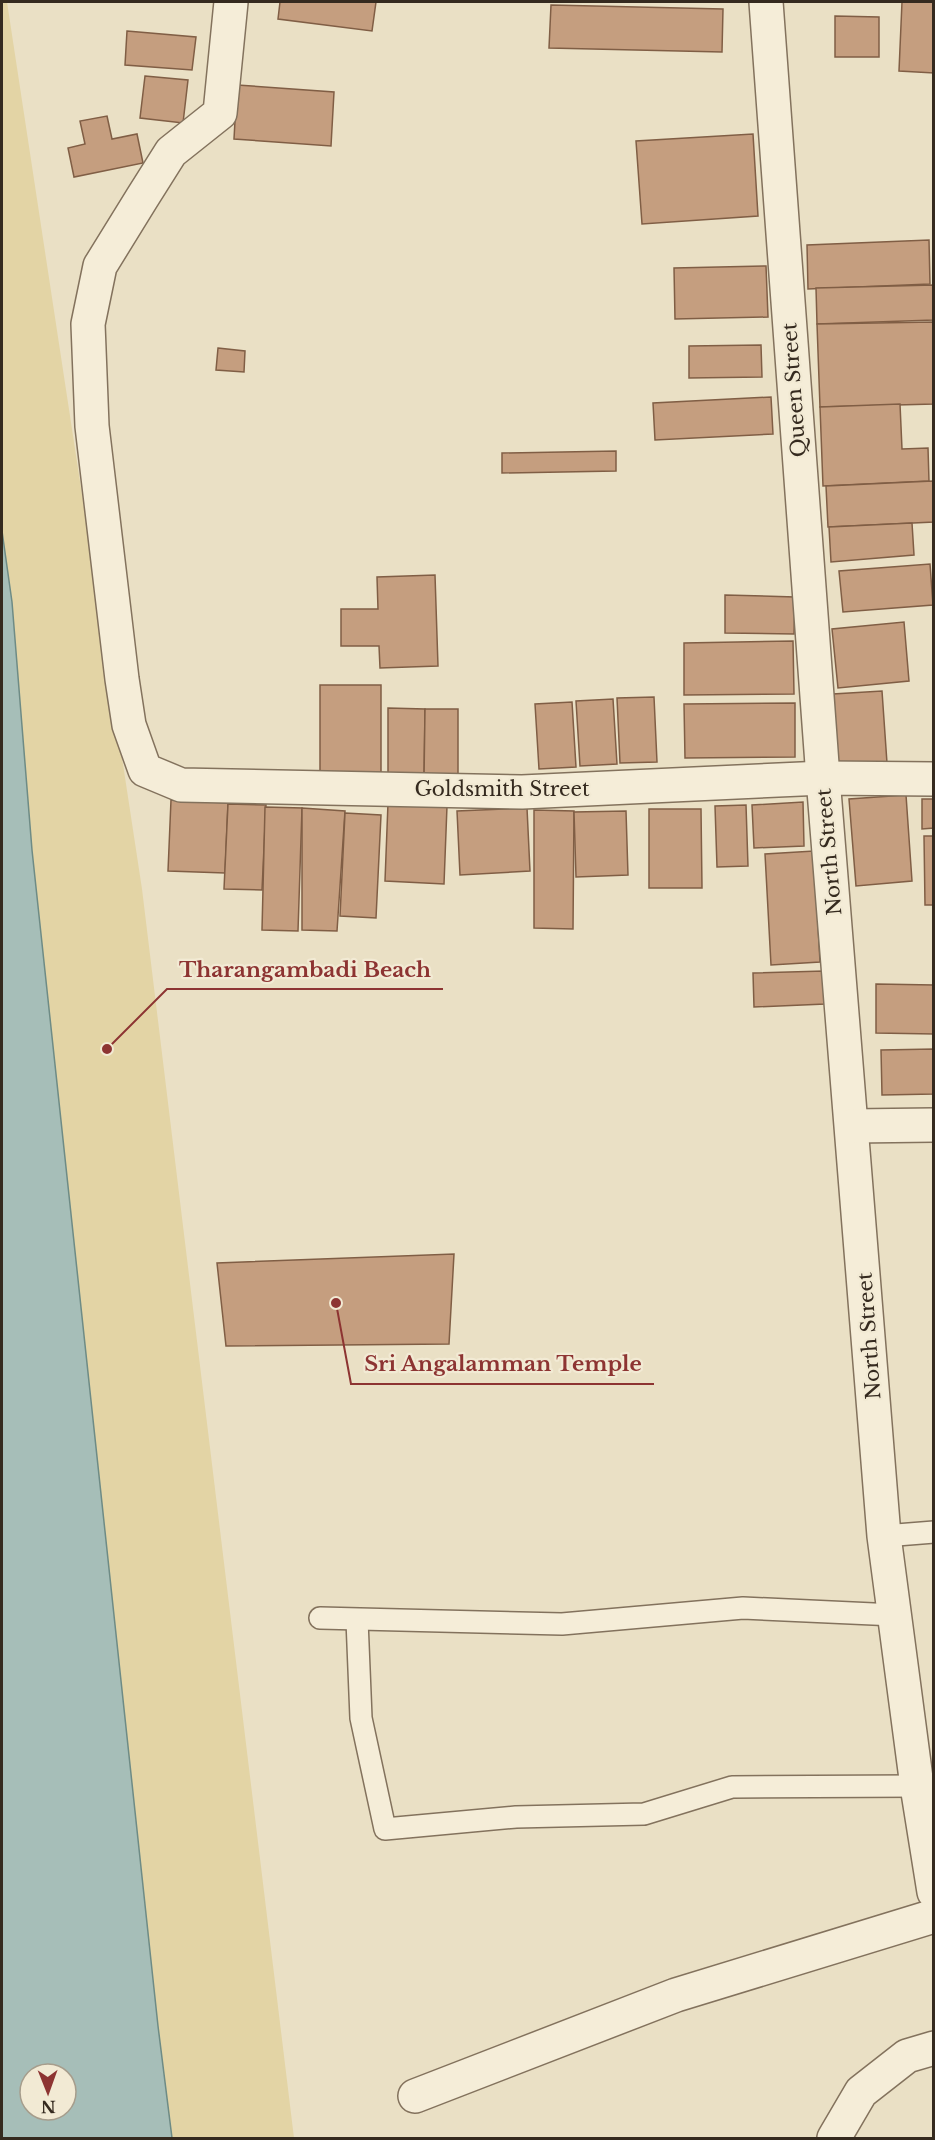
<svg xmlns="http://www.w3.org/2000/svg" width="935" height="2140" viewBox="0 0 935 2140" font-family="'Libre Baskerville',serif">
<style>
.sand{fill:#e3d4a5}
.water{fill:#a6beb8;stroke:#6e8b85;stroke-width:1.5;fill-rule:evenodd}
.building{fill:#c59e7f;stroke:#805e45;stroke-width:1.5}
.lines{fill:none;stroke-linecap:round;stroke-linejoin:round}
.service-casing{stroke:#83725d;stroke-width:24}
.minor-casing{stroke:#83725d;stroke-width:36}
.service{stroke:#f5edd8;stroke-width:21}
.minor{stroke:#f5edd8;stroke-width:33}
.labels{text-anchor:middle;dominant-baseline:central;stroke-width:4.5;stroke-linejoin:round;paint-order:stroke}
.street-label{font-size:20px;fill:#352a1f;stroke:#f2ead4}
.leader{fill:none;stroke:#8d3432;stroke-width:2}
.callout-dot{fill:#8d3432;stroke:#f2ead4;stroke-width:2}
.callout-label{font-size:21px;text-anchor:middle;font-weight:bold;fill:#8d3432;stroke:#f2ead4;stroke-width:4.5;stroke-linejoin:round;paint-order:stroke}
</style>
<rect width="100%" height="100%" fill="#eae0c5"/>
<polygon class="sand" points="2,2 7,2 142,889 294,2138 172,2138 158,2026 32,850 12,602 2,531"/>
<path class="water" d="M 2,531 L 12,602 L 32,850 L 158,2026 L 172,2138 L 2,2138 ZM 30,2074 L 66,2074 L 66,2110 L 30,2110 Z"/>
<g class="building">
<polygon points="280,2 376,2 372,31 278,19"/>
<polygon points="902,2 934,2 934,73 899,71"/>
<polygon points="551,5 723,9 722,52 549,48"/>
<polygon points="835,16 879,17 879,57 835,57"/>
<polygon points="127,31 196,37 192,70 125,65"/>
<polygon points="145,76 188,80 183,123 140,118"/>
<polygon points="237,85 334,92 331,146 234,139"/>
<polygon points="107,116 112,139 137,134 143,163 74,177 68,148 85,144 80,121"/>
<polygon points="753,134 758,216 642,224 636,141"/>
<polygon points="929,240 930,284 808,289 807,245"/>
<polygon points="766,266 768,317 675,319 674,268"/>
<polygon points="934,285 934,320 817,324 816,288"/>
<polygon points="934,322 934,404 820,407 817,324"/>
<polygon points="761,345 762,377 689,378 689,346"/>
<polygon points="218,348 245,351 244,372 216,370"/>
<polygon points="771,397 773,434 655,440 653,403"/>
<polygon points="900,404 902,449 928,448 929,481 823,486 820,407"/>
<polygon points="616,451 616,471 502,473 502,453"/>
<polygon points="933,481 934,522 828,527 826,486"/>
<polygon points="912,523 914,555 831,562 829,527"/>
<polygon points="930,564 933,605 843,612 839,571"/>
<polygon points="435,575 438,666 380,668 379,646 341,646 341,609 378,609 377,577"/>
<polygon points="725,595 795,597 794,634 725,633"/>
<polygon points="904,622 909,681 838,688 832,629"/>
<polygon points="793,641 794,694 684,695 684,643"/>
<polygon points="320,685 381,685 381,777 320,776"/>
<polygon points="882,691 887,763 838,766 833,694"/>
<polygon points="654,697 657,762 620,763 617,698"/>
<polygon points="613,699 617,764 580,766 576,701"/>
<polygon points="572,702 576,767 539,769 535,704"/>
<polygon points="795,703 795,757 685,758 684,704"/>
<polygon points="388,708 425,709 424,780 388,779"/>
<polygon points="425,709 458,709 458,780 424,780"/>
<polygon points="906,795 912,881 856,886 849,799"/>
<polygon points="922,799 934,799 934,828 922,829"/>
<polygon points="171,800 228,803 225,873 168,871"/>
<polygon points="803,802 804,846 754,848 752,805"/>
<polygon points="388,803 447,806 444,884 385,881"/>
<polygon points="228,804 266,805 262,890 224,889"/>
<polygon points="746,805 748,866 717,867 715,806"/>
<polygon points="265,807 302,808 298,931 262,930"/>
<polygon points="302,808 345,811 337,931 302,930"/>
<polygon points="527,808 530,871 460,875 457,811"/>
<polygon points="649,809 701,809 702,888 649,888"/>
<polygon points="534,810 574,811 573,929 534,928"/>
<polygon points="626,811 628,875 576,877 574,812"/>
<polygon points="345,813 381,815 376,918 340,916"/>
<polygon points="924,836 934,836 934,905 925,905"/>
<polygon points="814,851 820,962 771,965 765,854"/>
<polygon points="824,971 825,1004 754,1007 753,973"/>
<polygon points="876,984 934,985 934,1034 876,1033"/>
<polygon points="934,1049 934,1094 882,1095 881,1050"/>
<polygon points="454,1254 449,1344 226,1346 217,1263"/>
</g>
<g class="lines">
<defs>
<g id="service">
<polyline points="884,1536 934,1532"/>
<polyline points="320,1618 562,1624 743,1608 895,1615"/>
<polyline points="357,1620 361,1718 385,1829 516,1817 644,1814 732,1787 917,1786"/>
</g>
<g id="minor">
<polyline points="231,2 220,113 171,152 142,198 100,266 88,324 92,426 122,679 129,725 145,770 181,785 522,792 823,778 934,779"/>
<polyline points="766,2 823,778 884,1536 917,1786 934,1892"/>
<polyline points="852,1126 934,1125"/>
<polyline points="415,2096 676,1995 934,1916"/>
<polyline points="834,2138 861,2092 907,2056 934,2048"/>
</g>
</defs>
<use href="#service" class="service-casing"/>
<use href="#minor" class="minor-casing"/>
<use href="#service" class="service"/>
<use href="#minor" class="minor"/>
</g>
<g class="labels">
<g class="street-label">
<text transform="translate(794 390) rotate(-94)">Queen Street</text>
<text x="502" y="789">Goldsmith Street</text>
<text transform="translate(829 852) rotate(-95)">North Street</text>
<text transform="translate(869 1336) rotate(-94)">North Street</text>
</g>
</g>
<path class="leader" d="M107 1049L167 989H443M336 1303L351 1384H654"/>
<g class="callout-dot">
<circle cx="107" cy="1049" r="6"/>
<circle cx="336" cy="1303" r="6"/>
</g>
<g class="callout-label">
<text x="305" y="977">Tharangambadi Beach</text>
<text x="503" y="1371">Sri Angalamman Temple</text>
</g>
<rect width="935" height="2140" fill="none" stroke="#352a1f" stroke-width="6"/>
<g transform="translate(48 2092) rotate(179)"><circle r="28" fill="#f2ead4" stroke="#a69d8c" stroke-width="1.5"/>
<path d="M0-4.5L10 22L0 15L-10 22Z" fill="#8d3432"/>
<text y="-9" font-size="16" font-weight="bold" text-anchor="middle" fill="#352a1f">N</text>
</g>
</svg>
